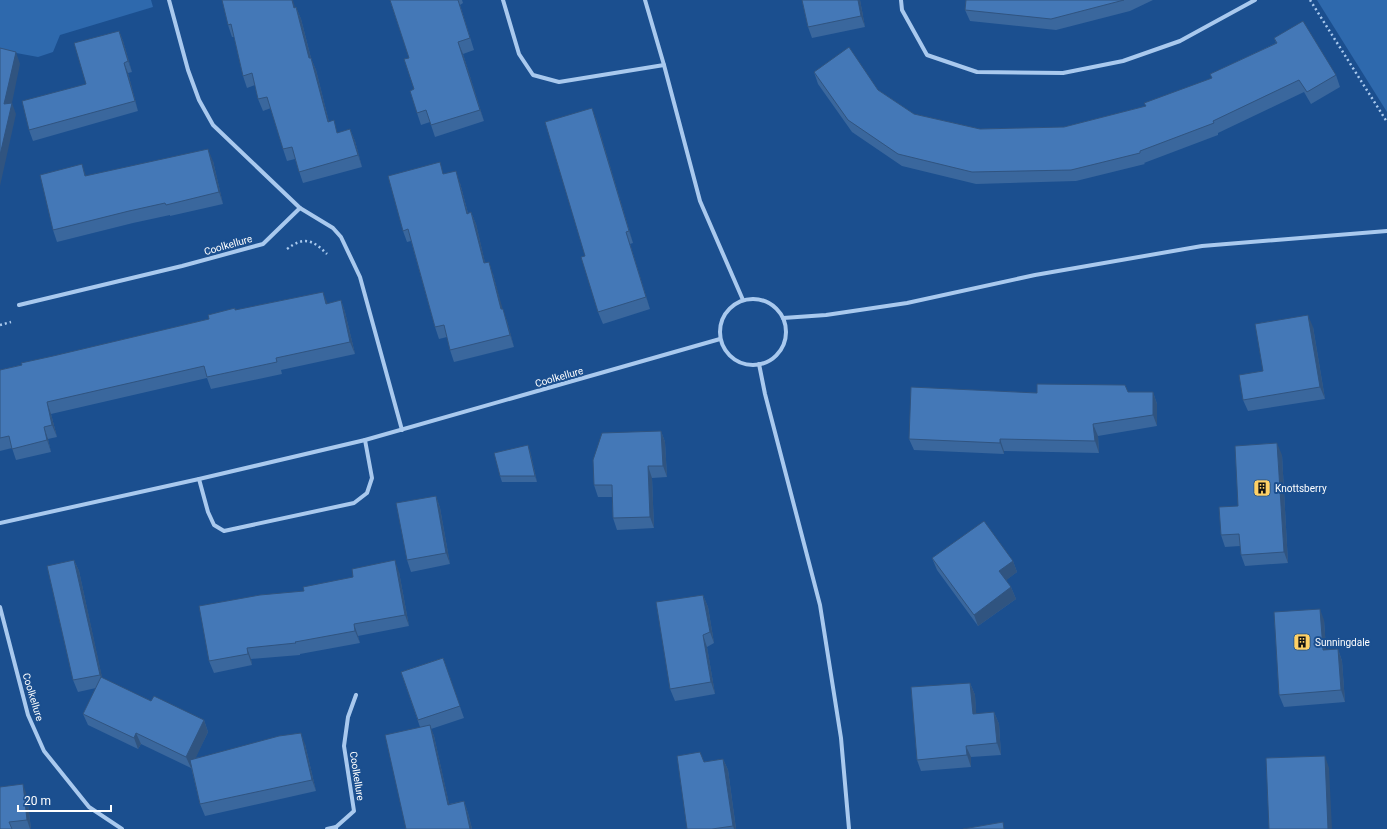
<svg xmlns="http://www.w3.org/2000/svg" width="1387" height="829" viewBox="0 0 1387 829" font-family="Roboto,sans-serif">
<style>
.green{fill:#2e69ad}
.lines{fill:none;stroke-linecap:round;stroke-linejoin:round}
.path{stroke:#a9c9ee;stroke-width:2.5;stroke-dasharray:2 3;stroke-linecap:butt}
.minor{stroke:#a9c9ee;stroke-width:4}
.wall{fill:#3a679d}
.shaded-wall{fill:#305480}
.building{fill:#4478b7;stroke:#305480}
.labels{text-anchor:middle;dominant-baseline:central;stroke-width:4;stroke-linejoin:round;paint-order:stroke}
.street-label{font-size:10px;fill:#fff;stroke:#1b4f8f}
.poi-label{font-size:10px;fill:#fff;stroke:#1b4f8f;text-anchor:start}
</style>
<rect width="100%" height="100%" fill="#1b4f8f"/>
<g class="green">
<polygon points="0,0 151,0 153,7 60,35 53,52 38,57 0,50"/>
<polygon points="1317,0 1387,0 1387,112"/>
</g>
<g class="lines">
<g class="path">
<polyline points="1310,0 1387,122"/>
<path d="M 287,249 C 304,236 313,240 327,254"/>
<polyline points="0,325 11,322"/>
</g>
<g class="minor">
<polyline points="169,0 188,70 199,100 213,125 300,208 333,228 341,237 360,277 402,430"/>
<polyline points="503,0 519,54 533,75 559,82 664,65"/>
<polyline points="645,0 664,65 700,201 743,300"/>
<polyline points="901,0 902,10 927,55 977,72 1063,73 1123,61 1180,41 1255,0"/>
<circle cx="753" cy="332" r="33"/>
<polyline points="19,305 182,266 263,244 300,208"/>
<polyline points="783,318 826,315 907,303 1035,275 1202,246 1387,231"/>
<polyline points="759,364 765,394 820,605 841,738 849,829"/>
<polyline points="199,479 208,512 214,525 224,531 354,503 367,493 372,478 365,440"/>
<polyline points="0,523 199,479 365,440 720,339"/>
<polyline points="0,607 28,715 44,751 89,807 122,829"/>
<polyline points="336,827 354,811 344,746 348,717 356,695"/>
<polyline points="327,829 336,827 336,829"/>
</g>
</g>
<g class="wall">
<polygon points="390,0 462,0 463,3 460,5 474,50 463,54 484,121 435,137 430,122 421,125 417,113 409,58"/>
<polygon points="802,0 860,0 865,27 812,38 808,27"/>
<polygon points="966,0 1153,0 1130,11 1056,30 970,21 965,10"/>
<polygon points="296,7 301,19 311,58 316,70 329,122 338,133 350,129 355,141 362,167 303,183 295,159 287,161 283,149 271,108 263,111 258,99 255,85 247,88 243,76 234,37 232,37 228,25"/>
<polygon points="119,31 123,41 132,72 128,73 138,111 33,141 29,130 86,84"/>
<polygon points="1274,38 1336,75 1340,87 1311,104 1304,92 1218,133 1218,135 1144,163 1145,164 1076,181 976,184 902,166 852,132 818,84 814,72 878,90 914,114 980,129 1064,127 1146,106 1212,78 1210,74 1276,43"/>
<polygon points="596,119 633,243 630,244 650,309 603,324 598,312 585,256"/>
<polygon points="213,161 223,204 170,216 170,215 133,223 57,242 53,230 86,176"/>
<polygon points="444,174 460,183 468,213 471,212 476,224 485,263 493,274 502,309 507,321 514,347 454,362 450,350 447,337 439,339 435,327 411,241 407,242 403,231"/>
<polygon points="341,300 345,312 355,354 281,370 282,374 211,389 207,378 51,414 57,437 48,439 51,452 16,460 12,448 0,451 0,370 209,319 236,310 327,304"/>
<polygon points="1313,327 1325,399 1248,411 1243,400 1263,371"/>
<polygon points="1128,392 1153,392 1157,404 1157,426 1098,436 1099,453 1004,451 1004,454 914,450 909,439 1037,393"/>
<polygon points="661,431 665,442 667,477 652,478 654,528 617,530 613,518 612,497 598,497 594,485"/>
<polygon points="530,451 537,482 502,482 500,476"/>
<polygon points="1282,455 1288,563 1245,566 1241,555 1240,546 1225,547 1221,535 1238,506"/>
<polygon points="436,496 440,508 450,564 411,572 407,560"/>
<polygon points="932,558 1013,561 1017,572 1006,580 1011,587 1016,599 978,626 937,570"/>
<polygon points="74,560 79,571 102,678 151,701 204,720 208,732 195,758 305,744 316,791 205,816 200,804 191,767 191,768 141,744 138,749 88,725 83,714 96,688 78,692 73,680"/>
<polygon points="399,572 409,626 358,636 360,643 300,654 300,655 251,659 252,665 214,673 209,661 304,591"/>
<polygon points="703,595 708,607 714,643 707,647 715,694 675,701 670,689"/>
<polygon points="1324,620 1326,650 1338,649 1342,661 1345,702 1284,707 1279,695"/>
<polygon points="443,658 464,718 431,729 434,736 449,804 464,801 468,813 472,829 406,829 420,727 401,672"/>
<polygon points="970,683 975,695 976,714 994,712 999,724 1001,755 971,757 971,767 921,771 917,760"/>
<polygon points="723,759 728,770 736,829 687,829 704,762"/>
<polygon points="27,796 31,829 0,829"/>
</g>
<g class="shaded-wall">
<polygon points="292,0 293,0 298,19 294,8"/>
<polygon points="858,0 860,0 865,27 861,16"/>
<polygon points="296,7 301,19 314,70 309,58"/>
<polygon points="119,31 123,41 132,72 128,61"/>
<polygon points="458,42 463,54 484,121 480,110"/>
<polygon points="16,52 20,64 12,103 16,114 0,186 0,155 4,104"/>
<polygon points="311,58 316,70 332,134 328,122"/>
<polygon points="124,63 128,73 138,111 135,101"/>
<polygon points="592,108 596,119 633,243 629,231"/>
<polygon points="350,129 355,141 362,167 358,155"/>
<polygon points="208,149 213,161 223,204 219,192"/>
<polygon points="82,164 86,176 85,176"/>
<polygon points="456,171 460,183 471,225 467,214"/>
<polygon points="471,212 476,224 488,275 484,263"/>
<polygon points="626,232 630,244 650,309 646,297"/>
<polygon points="489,262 493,274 506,321 501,309"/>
<polygon points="323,292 328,304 326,304"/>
<polygon points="341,300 345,312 355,354 350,342"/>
<polygon points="503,309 507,321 514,347 510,335"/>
<polygon points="1308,315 1313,327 1325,399 1320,387"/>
<polygon points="1153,392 1157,404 1157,426 1153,415"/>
<polygon points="47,402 51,414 57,437 52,425"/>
<polygon points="1093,424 1098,436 1099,453 1095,441"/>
<polygon points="44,427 48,439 51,452 47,440"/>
<polygon points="661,431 665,442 667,477 663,466"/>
<polygon points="1000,439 1004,451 1004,454 1000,443"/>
<polygon points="1277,443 1282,455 1288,563 1284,552"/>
<polygon points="528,445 530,451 537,482 535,476"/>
<polygon points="648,466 652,478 654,528 650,517"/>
<polygon points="436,496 440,508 450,564 446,553"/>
<polygon points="74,560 79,571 104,686 100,675"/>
<polygon points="395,560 399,572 409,626 405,615"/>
<polygon points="1013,561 1017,572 1004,582 999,571"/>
<polygon points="1011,587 1016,599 978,626 974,615"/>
<polygon points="703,595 708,607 714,643 710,632"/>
<polygon points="1320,609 1324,620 1327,662 1323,650"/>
<polygon points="354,624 358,636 360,643 355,631"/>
<polygon points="703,635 707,647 715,694 711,682"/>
<polygon points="247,648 251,659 252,665 248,654"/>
<polygon points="1338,649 1342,661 1345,702 1341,690"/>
<polygon points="970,683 975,695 977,725 973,714"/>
<polygon points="994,712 999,724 1001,755 997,743"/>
<polygon points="204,720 208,732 191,768 186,757"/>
<polygon points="430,725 434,736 452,817 448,805"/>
<polygon points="136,733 141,744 138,749 134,738"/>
<polygon points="301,733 305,744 316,791 312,780"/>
<polygon points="966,746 971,757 971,767 967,755"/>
<polygon points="1325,756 1329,768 1332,829 1328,829"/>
<polygon points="723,759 728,770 736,829 734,829 733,826"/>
<polygon points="23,784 27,796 31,829 30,829 27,820"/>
<polygon points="464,801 468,813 472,829 470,829"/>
</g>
<g class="building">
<polygon points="222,0 292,0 294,8 296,7 309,58 311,58 328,122 334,120 337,133 350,129 358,155 299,172 292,147 283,149 267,97 258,99 252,73 243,76 231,24 228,25"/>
<polygon points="390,0 458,0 470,38 458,42 480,110 431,125 426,110 417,113 410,91 414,89 404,59 409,58"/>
<polygon points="802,0 858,0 861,16 808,27"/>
<polygon points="966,0 1124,0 1051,19 965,10"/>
<polygon points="1303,21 1336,75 1307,92 1299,80 1213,121 1214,123 1140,151 1140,153 1071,170 972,172 898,154 848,120 814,72 849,47 878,90 914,114 980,129 1064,127 1146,106 1144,103 1212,78 1210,74 1277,43 1274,38"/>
<polygon points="119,31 128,61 124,63 135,101 29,130 22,101 86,84 74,43"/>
<polygon points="0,48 16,52 4,104 12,103 0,155"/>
<polygon points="592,108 629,231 626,232 646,297 598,312 581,257 585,256 545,122"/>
<polygon points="208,149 219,192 166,205 165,203 129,211 53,230 40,175 82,164 85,176"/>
<polygon points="440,162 443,174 456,171 467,214 471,212 484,263 489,262 501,309 503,309 510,335 450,350 444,325 435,327 408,229 403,231 388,176"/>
<polygon points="323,292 326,304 341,300 350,342 276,358 277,362 207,377 204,366 47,402 52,425 44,427 47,440 12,449 9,436 0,438 0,370 22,365 21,363 53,356 209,319 208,315 235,308 235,310"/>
<polygon points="1308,315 1320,387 1243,400 1239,375 1263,371 1255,324"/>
<polygon points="1037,384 1125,385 1128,392 1153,392 1153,415 1093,424 1095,441 1000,439 1000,443 909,439 911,387 1037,393"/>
<polygon points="661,431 663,466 648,466 650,517 613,518 612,485 594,485 593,460 602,433"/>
<polygon points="1277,443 1284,552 1241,555 1239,534 1221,535 1219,507 1238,506 1235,446"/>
<polygon points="528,445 535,476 500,476 494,453"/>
<polygon points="436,496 446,553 407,560 396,503"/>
<polygon points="984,521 1013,561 999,571 1011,587 974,615 932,558"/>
<polygon points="74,560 100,675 73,680 47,566"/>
<polygon points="395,560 405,615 354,624 355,631 295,642 296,643 247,648 248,654 209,661 199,606 260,595 304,591 303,587 353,577 352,569"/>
<polygon points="703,595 710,632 703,635 711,682 670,689 656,602"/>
<polygon points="1320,609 1323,650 1338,649 1341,690 1279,695 1274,612"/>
<polygon points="443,658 460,706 418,720 401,672"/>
<polygon points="101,677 151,701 154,696 204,720 186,757 136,733 134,738 83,714"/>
<polygon points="970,683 973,714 994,712 997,743 966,746 967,755 917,760 911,687"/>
<polygon points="430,725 448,805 464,801 470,829 406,829 385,735"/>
<polygon points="301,733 312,780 200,804 190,760 279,736"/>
<polygon points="700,752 704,762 723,759 733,826 712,829 687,829 677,756"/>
<polygon points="1325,756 1328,829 1269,829 1266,758"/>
<polygon points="23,784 27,820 9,822 12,829 0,829 0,787"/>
<polygon points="1003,822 1004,829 963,829"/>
</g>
<defs>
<symbol id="building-square" viewBox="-11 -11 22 22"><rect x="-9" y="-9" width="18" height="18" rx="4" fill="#ffd166" stroke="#1b4f8f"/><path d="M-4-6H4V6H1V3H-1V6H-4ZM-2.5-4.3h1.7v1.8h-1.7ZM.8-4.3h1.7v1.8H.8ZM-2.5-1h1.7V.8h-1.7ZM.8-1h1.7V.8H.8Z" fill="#111"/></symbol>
</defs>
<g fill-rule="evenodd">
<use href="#building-square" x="1252" y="478" width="20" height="20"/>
<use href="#building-square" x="1292" y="632" width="20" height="20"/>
</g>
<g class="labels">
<g class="street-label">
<text transform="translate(228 245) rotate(-16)">Coolkellure</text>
<text transform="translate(559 377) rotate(-16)">Coolkellure</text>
<text transform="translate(33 697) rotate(73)">Coolkellure</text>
<text transform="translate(357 776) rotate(81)">Coolkellure</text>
</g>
<g class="poi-label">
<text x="1275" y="488">Knottsberry</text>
<text x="1315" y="642">Sunningdale</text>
</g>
</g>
<path d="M18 805v6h93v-6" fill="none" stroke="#ffffff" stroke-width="2"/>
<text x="24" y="805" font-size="12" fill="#ffffff" stroke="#1b4f8f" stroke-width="3" paint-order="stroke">20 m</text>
</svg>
